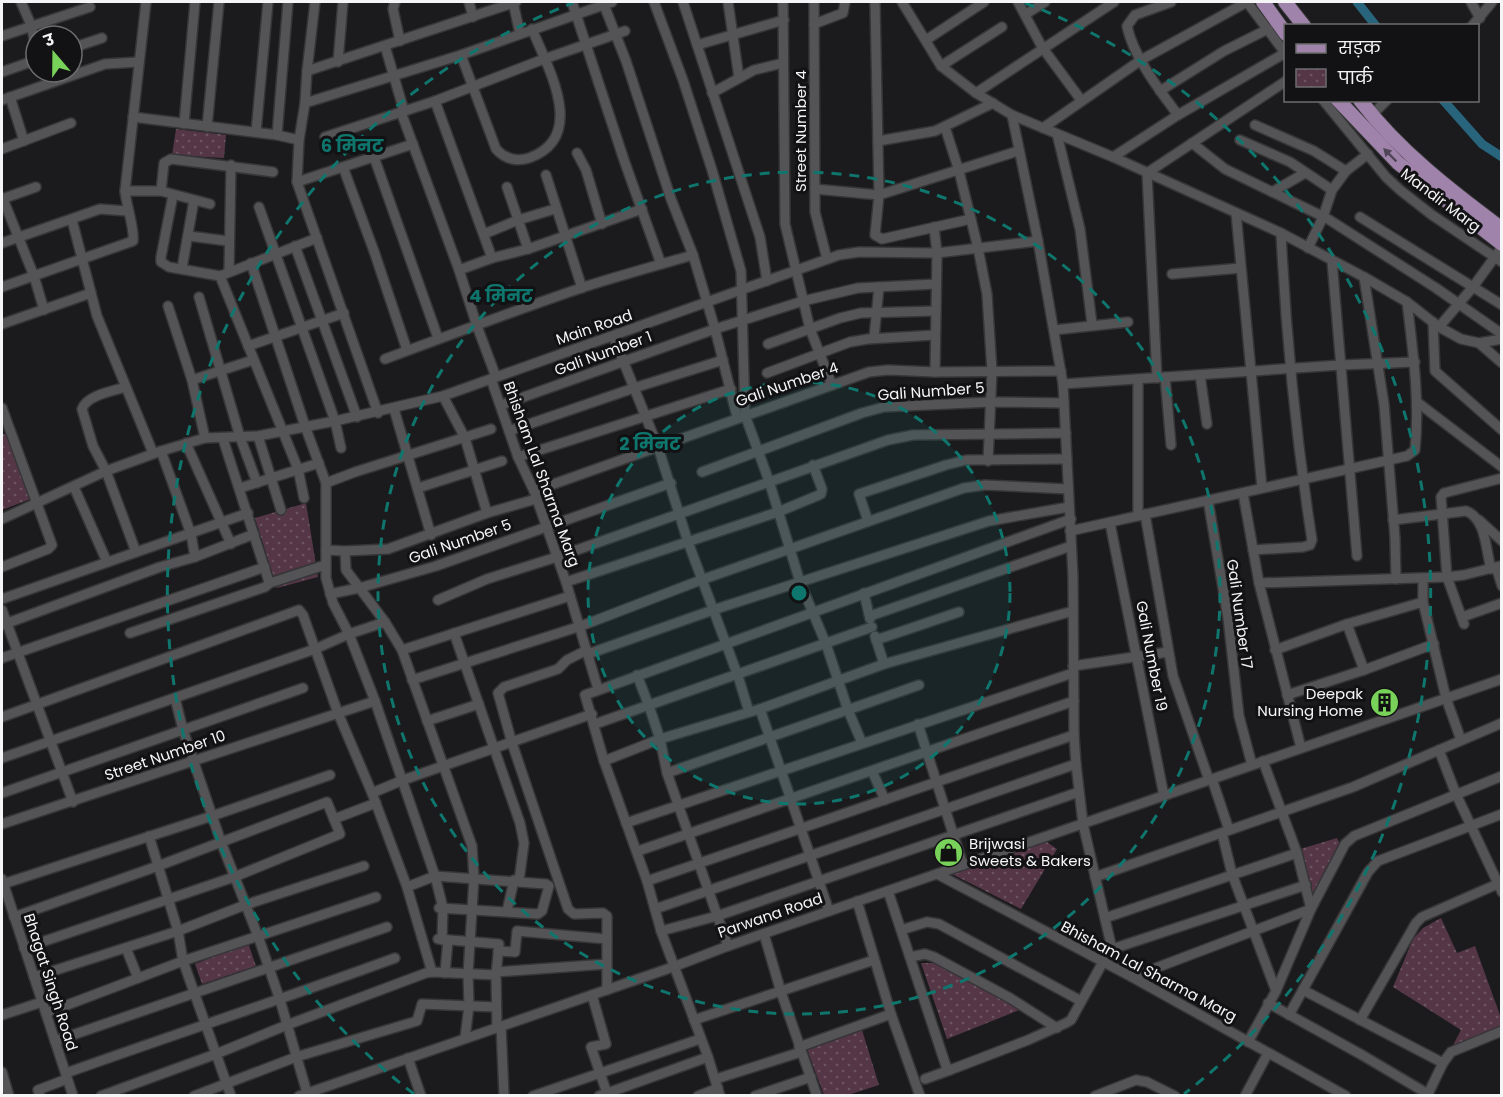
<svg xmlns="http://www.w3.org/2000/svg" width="1503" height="1097" viewBox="0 0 1503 1097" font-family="Poppins,'Noto Sans Devanagari',sans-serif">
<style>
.park{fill:url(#park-dots)}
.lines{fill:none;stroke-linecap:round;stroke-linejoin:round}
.canal{stroke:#28657d;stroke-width:9}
.minor-casing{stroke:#363637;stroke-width:12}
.primary-casing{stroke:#363637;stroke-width:16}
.minor{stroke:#545457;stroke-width:9}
.primary{stroke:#9f83aa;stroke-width:14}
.oneway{fill:#514558}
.ring{fill:none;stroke:#0f766e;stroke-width:3;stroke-dasharray:10 8}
.labels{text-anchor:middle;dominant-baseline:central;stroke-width:6;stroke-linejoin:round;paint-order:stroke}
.street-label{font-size:15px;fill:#f5f4f6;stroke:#121214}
.poi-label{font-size:15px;fill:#f5f4f6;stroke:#121214;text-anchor:end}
.centre{fill:#0f766e;stroke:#121214;stroke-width:3}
.ring-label{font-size:18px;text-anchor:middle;font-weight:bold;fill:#0f766e;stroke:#121214;stroke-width:6;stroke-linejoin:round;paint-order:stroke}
</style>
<defs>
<pattern id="park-dots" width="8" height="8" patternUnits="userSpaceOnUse" patternTransform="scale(1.5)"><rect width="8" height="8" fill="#543646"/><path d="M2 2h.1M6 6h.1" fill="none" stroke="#6d5461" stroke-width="1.8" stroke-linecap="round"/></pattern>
</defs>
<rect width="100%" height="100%" fill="#1b1b1d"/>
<g class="park">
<polygon points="176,129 226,135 224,158 172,155"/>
<polygon points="9,432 33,498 2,510 2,435"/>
<polygon points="306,503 318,577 277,588 255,518"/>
<polygon points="1337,838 1342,848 1312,899 1297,850"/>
<polygon points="1044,840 1057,849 1021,909 950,873"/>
<polygon points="1441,918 1457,953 1475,946 1501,1018 1501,1027 1450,1051 1461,1030 1393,987 1413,939 1423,928"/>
<polygon points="248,943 256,966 202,984 195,964"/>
<polygon points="921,963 937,963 1022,1009 947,1039"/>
<polygon points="862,1030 879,1085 848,1095 824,1095 807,1049"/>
</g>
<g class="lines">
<g class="canal">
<polyline points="1357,2 1376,26"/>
<polyline points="1443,100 1482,144 1502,157"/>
</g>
<defs>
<g id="minor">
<polyline points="21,2 31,25 36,47"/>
<polyline points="146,2 125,191 161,191 210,204"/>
<polyline points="395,2 393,9 400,41"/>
<polyline points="469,2 473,17"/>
<polyline points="513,2 520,34"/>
<polyline points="572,2 624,160 661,264"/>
<polyline points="654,2 683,80 712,170 741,271 745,415 769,481 800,582 826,644 848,710 862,743"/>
<polyline points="683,2 760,237 767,281"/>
<polyline points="728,2 739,78"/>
<polyline points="783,2 785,224 810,329 832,385"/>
<polyline points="814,2 815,212 827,259"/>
<polyline points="875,2 879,195 875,235 882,239 971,219"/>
<polyline points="902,2 941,66 976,93 1012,115 1113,157 1281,233 1364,277 1407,302 1439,327 1461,339 1479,343 1502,339"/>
<polyline points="1018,2 1042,47 1081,100"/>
<path d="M 1171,2 L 1135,15 L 1127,26 C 1133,56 1160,91 1178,115"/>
<polyline points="1247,2 1286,54"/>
<polyline points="1471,2 1480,18"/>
<polyline points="604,5 626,61 671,199 693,255 715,329 737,417"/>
<polyline points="1026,14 1045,2"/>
<polyline points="814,24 843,13 845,2"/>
<polyline points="1472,26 1492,2"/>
<polyline points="2,36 90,7"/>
<polyline points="926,40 984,2"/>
<polyline points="697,45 784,20"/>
<polyline points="385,46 404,111"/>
<polyline points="72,48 102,38"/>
<path d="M 461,55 L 496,149 C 505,159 516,162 529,158 C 588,137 548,68 532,29"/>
<polyline points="338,62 343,2"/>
<polyline points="941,66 1002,27"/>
<polyline points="307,71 516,2"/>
<polyline points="2,72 36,60"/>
<polyline points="1160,91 1224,51 1268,29"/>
<polyline points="712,93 754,70 783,63"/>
<polyline points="976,93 1114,2"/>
<polyline points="10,97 24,141"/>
<polyline points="2,100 105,64 139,62"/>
<polyline points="1323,100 1386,177 1400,190 1432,215 1502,262"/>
<polyline points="305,103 461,55 612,2"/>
<polyline points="401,112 459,270 492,258 435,101"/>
<polyline points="1372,115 1387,100"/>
<polyline points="133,117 277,135 299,140"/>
<polyline points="184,124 195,2"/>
<polyline points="1255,125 1314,151 1346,171"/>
<polyline points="207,127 219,2"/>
<polyline points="945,127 959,171 978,248 987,294 992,371 988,461"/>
<polyline points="1043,128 1141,60 1247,2"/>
<polyline points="256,132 268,2"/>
<polyline points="1057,134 1080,229 1092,324"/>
<polyline points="277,135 288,2"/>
<polyline points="325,137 435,101 544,59 625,31"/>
<polyline points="1240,140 1290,162 1332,190"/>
<polyline points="878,141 935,131 993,103"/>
<polyline points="1192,143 1225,169 1328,219 1436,288 1502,334"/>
<polyline points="2,149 71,123"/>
<polyline points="577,153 586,170 602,224"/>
<polyline points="374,157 438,338"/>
<polyline points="1113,157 1178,115 1285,53"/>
<polyline points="343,167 375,254 407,350"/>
<polyline points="546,175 582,288"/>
<polyline points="297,182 299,140 305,103 307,71 315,2"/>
<polyline points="507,187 528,249"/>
<polyline points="815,189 879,195 1018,151"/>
<polyline points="161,191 164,163 171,159 273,172"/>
<polyline points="1272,192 1305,173"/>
<polyline points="173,195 161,257 161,262 169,267 220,276 317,238"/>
<polyline points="2,199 36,187"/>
<polyline points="3,199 34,276 44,310"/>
<polyline points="259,207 335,421 341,448"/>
<polyline points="1236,213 1262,488"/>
<polyline points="1360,217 1502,305"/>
<polyline points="72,220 97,316 153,453"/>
<polyline points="934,227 937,253 935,372"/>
<polyline points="484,234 518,220 555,209"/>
<polyline points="189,236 228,241"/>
<polyline points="2,243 100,209 127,211"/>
<polyline points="295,246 357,417"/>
<polyline points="1308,248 1323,217 1332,190 1346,171 1368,154"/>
<polyline points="492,258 528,249 642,209"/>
<polyline points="1332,261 1357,556"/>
<polyline points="251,263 305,426 326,483 326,550 345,551 346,570 385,622 402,650 472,846 474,878 468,974 469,1006 465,1038"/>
<polyline points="182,268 194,200"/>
<polyline points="459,270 477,326 496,377"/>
<polyline points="229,272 231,165"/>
<polyline points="1172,274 1241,268"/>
<polyline points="220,276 298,469 304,498"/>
<polyline points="1364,277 1384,404 1395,538 1396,579"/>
<path d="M 2,287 L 133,241 C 135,230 126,204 125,191"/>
<polyline points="199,297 240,437 257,483"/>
<polyline points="168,306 192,380 205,438"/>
<polyline points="1433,322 1435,371 1502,430"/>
<polyline points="2,324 91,293"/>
<polyline points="1439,327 1473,287 1502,247"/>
<polyline points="1054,330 1128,322"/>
<polyline points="613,336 658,447 688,542 738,676 749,712"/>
<polyline points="874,338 879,287"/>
<polyline points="1479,343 1502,363"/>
<polyline points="768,344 840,318 861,313 936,311"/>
<polyline points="248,346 344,313"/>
<path d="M 385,359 C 452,334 519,309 587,286 C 622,275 658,265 693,255"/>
<polyline points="767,373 850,342 868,339 935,335"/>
<polyline points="1200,375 1207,424"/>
<polyline points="1165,377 1171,445"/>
<polyline points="1157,378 1147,173 1286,81"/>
<polyline points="491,379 518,457 534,491 566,582 598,689"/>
<polyline points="192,380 253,360"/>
<polyline points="1063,384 1341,365 1415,362"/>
<path d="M 126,387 C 113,391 87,395 82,409 L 93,446 L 106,471 L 136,552"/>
<polyline points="443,396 465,438 487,513"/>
<polyline points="1417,402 1502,467"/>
<polyline points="501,405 715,329 803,301 858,288 936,284"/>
<polyline points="2,408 52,545 48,549 2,567"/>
<polyline points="394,409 431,535"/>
<polyline points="378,413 297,182 413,144"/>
<polyline points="509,431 634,388 723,360"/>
<polyline points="258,436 281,510"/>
<polyline points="223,439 269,582 273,582 325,565"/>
<polyline points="186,443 231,544"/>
<polyline points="161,451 191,534 195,557"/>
<polyline points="518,457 731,389"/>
<polyline points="702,472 862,413 884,407 991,402 1064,403"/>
<polyline points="326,483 355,472 491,429"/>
<polyline points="74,487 107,562"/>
<polyline points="240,488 319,463"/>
<polyline points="418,488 502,461"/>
<polyline points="534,491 869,372 888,370 935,372 1061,371"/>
<polyline points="1243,493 1259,583 1301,748"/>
<polyline points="1208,500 1228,618 1239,716 1252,765"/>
<polyline points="1145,514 1173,676 1209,780"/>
<polyline points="1138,516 1138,379"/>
<polyline points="2,519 106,471 161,451 205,438 258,436 335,421 443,396 839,255 859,252 937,253 1038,241"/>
<path d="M 1393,520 L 1466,511 C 1486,518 1486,551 1491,569"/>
<polyline points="1479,520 1502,541"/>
<polyline points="868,521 859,494 946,465 966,460 1067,459"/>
<polyline points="1110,523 1164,796"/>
<path d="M 1070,531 L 1389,460 L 1407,456 L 1415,450 C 1420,401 1413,352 1407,302"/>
<polyline points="326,550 326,578 333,603 349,634 375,701 435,876 443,908 442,940"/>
<path d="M 1253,550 L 1303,547 L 1310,545 L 1312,540 C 1296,438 1286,336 1281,233"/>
<polyline points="345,551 388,549 487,513 536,499"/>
<polyline points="1501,566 1496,567 1502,586"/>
<polyline points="1423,578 1423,602 1446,698 1461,740"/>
<polyline points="566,582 778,512 819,495 821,494 822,489 813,465"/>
<polyline points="1259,583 1447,577 1464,575 1496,567"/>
<polyline points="864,593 870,619"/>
<polyline points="330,594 359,588 436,566 671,483"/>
<polyline points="2,599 248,513"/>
<polyline points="438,600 487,579 557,557 888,440 913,435 1066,433"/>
<polyline points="2,610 73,802"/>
<polyline points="870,616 1071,546"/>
<polyline points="1462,617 1502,603"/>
<polyline points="1347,624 1364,670"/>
<polyline points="1464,624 1447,577 1441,497 1444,493 1502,478"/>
<polyline points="2,625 160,567 195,557 254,534"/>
<polyline points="130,633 265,587 271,582"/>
<polyline points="454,633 520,823 524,843 519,881"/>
<polyline points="875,636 884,664"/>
<polyline points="876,640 959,612"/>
<polyline points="402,650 570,596"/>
<polyline points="587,650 567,660 558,669 504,687 498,693 512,743 568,909 574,914 603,913 607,916 607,990"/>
<polyline points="1275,650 1347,624 1423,602"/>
<polyline points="588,654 713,610 989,521 1069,507"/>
<polyline points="2,658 265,567"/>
<polyline points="1073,666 1168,652"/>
<polyline points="637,675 649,706 660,739 667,773 728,946"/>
<polyline points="412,680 581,626 701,580 964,488 985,485 1068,489"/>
<polyline points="1287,695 1364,670 1434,644"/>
<polyline points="175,698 183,730 221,842 258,936 280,1000 308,1096"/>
<polyline points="760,709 829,911"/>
<polyline points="2,717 299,610 303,615 338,713 372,793 403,780 592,714"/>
<polyline points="427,721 479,704"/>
<polyline points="595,724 872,627"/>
<polyline points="918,724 963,865"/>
<polyline points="1439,750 1456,794 1502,892"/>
<polyline points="2,758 315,649 349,634 385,622"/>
<polyline points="604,761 660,739 760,709 884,664 1073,611"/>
<polyline points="872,771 885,800"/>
<polyline points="667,773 919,685"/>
<polyline points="1212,779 1229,830"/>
<polyline points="2,793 303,688"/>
<polyline points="372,793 407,887 432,972"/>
<polyline points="334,819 376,803"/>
<polyline points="626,823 1073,673"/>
<polyline points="2,824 375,701"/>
<polyline points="1222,833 1232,874 1276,991"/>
<polyline points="149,836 178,931 183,961 231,1096"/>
<polyline points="638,851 1074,701"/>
<polyline points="937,874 1132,977 1346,1096"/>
<polyline points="1095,877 1353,787 1502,723"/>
<polyline points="2,879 73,1096"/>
<polyline points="647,881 1074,735"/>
<polyline points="3,884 212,816 330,775"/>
<polyline points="407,887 435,876 546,884 549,886 542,911 538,914 439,908"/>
<polyline points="888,891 946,1066 950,1070 1028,1040 1066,1023 1071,1020 1103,962 1112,949 1083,824 1076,764 1074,735 1073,576 1063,384 1038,241 1012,115"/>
<polyline points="857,901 891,1014 920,1096"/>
<polyline points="655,909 1076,764"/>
<polyline points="507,911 514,880"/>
<polyline points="14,917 158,866 327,802 340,834 234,877 24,948"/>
<polyline points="1105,918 1297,853"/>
<polyline points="901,930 927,922 939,924 1081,1001"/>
<polyline points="661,931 717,916 1079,792"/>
<polyline points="764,934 781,992 817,1096"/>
<polyline points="438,939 499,944 496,975 497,1028"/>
<polyline points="126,948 138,978"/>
<polyline points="1112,949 1306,885"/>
<polyline points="498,951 515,952 517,931 607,939"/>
<polyline points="910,957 925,954 934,957 1010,998 1057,1028"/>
<polyline points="496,972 607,964"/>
<polyline points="445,973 448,940"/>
<polyline points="34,977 178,931 245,905 364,866"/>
<polyline points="1132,977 1311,909 1345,844 1354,836 1502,776"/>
<polyline points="1303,990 1443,1063"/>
<polyline points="592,995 606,1044 591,1047 608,1096"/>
<polyline points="1268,1003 1362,1055 1428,1094"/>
<polyline points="46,1013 183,961 376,897"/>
<polyline points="2,1015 42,1002"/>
<polyline points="1289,1015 1368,872 1378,861 1502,814"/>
<polyline points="694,1020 874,960"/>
<polyline points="1360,1020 1416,923 1422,917 1502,882"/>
<polyline points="501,1026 504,1096"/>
<polyline points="55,1041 387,927"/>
<polyline points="1248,1042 1276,991 1311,909 1297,853 1263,761"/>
<polyline points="799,1047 891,1014"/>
<polyline points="408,1058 421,1096"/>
<polyline points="2,1072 9,1096"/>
<path d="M 66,1073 C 175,1034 286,998 395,958"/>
<polyline points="716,1079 801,1052"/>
<polyline points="925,1079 950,1070"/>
<polyline points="40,1096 38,1090 67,1079"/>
<polyline points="101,1096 216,1054 287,1025 426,973 432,972 496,975"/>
<polyline points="194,1096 296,1057 417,1021 422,1004 496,1007"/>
<polyline points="299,1096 673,967 728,946 1502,679"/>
<polyline points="533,1096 700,1039"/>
<polyline points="599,1096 708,1057"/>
<polyline points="698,1096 718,1088"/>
<polyline points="720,1096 708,1057 661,931 647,881 604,761 585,695 1071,519"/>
<polyline points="755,1096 811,1077"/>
<polyline points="1095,1096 1136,1080 1147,1082 1175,1096"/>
<polyline points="1245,1096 1268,1053"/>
<polyline points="1427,1096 1443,1063 1451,1052 1502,1031"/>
</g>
<g id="primary">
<polyline points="1263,2 1286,34"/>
<polyline points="1285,2 1304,26"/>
<polyline points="1338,100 1398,163 1502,244"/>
<path d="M 1360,100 C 1399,151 1451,191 1502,229"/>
</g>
</defs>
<use href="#minor" class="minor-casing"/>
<use href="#primary" class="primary-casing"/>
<use href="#minor" class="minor"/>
<use href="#primary" class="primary"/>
</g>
<defs><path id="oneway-solid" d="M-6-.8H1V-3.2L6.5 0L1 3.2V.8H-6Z" transform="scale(1.5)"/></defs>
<use class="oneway" href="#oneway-solid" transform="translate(1390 155) rotate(-135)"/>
<circle cx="799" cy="593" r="211" fill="#0f766e" fill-opacity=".12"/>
<g class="ring">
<circle cx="799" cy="593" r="211"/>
<circle cx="799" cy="593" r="421"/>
<path d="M414 1094A632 632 0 0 1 573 3M1025 3A632 632 0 0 1 1184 1094"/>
</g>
<defs>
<symbol id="building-disc" viewBox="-11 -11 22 22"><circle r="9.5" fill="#78d259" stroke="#121214"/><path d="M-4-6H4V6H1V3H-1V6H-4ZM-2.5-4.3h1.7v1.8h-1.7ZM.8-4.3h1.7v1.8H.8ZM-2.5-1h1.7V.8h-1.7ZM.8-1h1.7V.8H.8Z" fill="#111"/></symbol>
<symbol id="shop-disc" viewBox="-11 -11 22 22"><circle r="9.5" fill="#78d259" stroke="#121214"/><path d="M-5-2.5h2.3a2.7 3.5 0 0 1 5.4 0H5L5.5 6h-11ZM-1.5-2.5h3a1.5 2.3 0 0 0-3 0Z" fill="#111"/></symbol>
</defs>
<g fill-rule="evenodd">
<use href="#building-disc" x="1368" y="686" width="33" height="33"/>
<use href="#shop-disc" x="932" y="836" width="33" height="33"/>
</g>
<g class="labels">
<g class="street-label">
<text transform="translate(800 131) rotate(-90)">Street Number 4</text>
<text transform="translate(1441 200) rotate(37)">Mandir Marg</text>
<text transform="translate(594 327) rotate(-19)">Main Road</text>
<text transform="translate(603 353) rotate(-20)">Gali Number 1</text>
<text transform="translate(787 384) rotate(-19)">Gali Number 4</text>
<text transform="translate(931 391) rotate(-4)">Gali Number 5</text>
<text transform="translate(542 474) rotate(70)">Bhisham Lal Sharma Marg</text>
<text transform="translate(460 541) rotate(-19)">Gali Number 5</text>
<text transform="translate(1240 614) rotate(82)">Gali Number 17</text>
<text transform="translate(1152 656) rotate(79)">Gali Number 19</text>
<text transform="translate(165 755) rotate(-19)">Street Number 10</text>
<text transform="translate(770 915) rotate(-19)">Parwana Road</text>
<text transform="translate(1149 971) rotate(28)">Bhisham Lal Sharma Marg</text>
<text transform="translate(51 982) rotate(72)">Bhagat Singh Road</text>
</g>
<g class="poi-label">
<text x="1363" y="693">Deepak<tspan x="1363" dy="17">Nursing Home</tspan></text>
<text x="969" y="843" text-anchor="start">Brijwasi<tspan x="969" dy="17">Sweets &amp; Bakers</tspan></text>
</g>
</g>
<circle cx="799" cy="593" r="9" class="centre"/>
<g class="ring-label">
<text x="352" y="152">6 मिनट</text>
<text x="501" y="302">4 मिनट</text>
<text x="650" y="450">2 मिनट</text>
</g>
<rect width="1503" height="1097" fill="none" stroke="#f5f4f6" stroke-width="6"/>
<rect x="1284" y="24" width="195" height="78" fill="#121214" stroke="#6d6c6e" stroke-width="1.5"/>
<rect x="1296" y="44" width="30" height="9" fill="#9f83aa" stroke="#6d6c6e" stroke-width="1.5"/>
<text x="1338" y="54" font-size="18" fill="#f5f4f6">सड़क</text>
<rect x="1296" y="69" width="30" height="18" fill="url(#park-dots)" stroke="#6d6c6e" stroke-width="1.5"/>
<text x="1338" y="84" font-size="18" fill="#f5f4f6">पार्क</text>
<g transform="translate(54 54) rotate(340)"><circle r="28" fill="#121214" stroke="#6d6c6e" stroke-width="1.5"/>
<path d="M0-4.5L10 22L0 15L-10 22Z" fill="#78d259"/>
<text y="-9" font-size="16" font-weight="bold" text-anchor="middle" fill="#f5f4f6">उ</text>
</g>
</svg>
